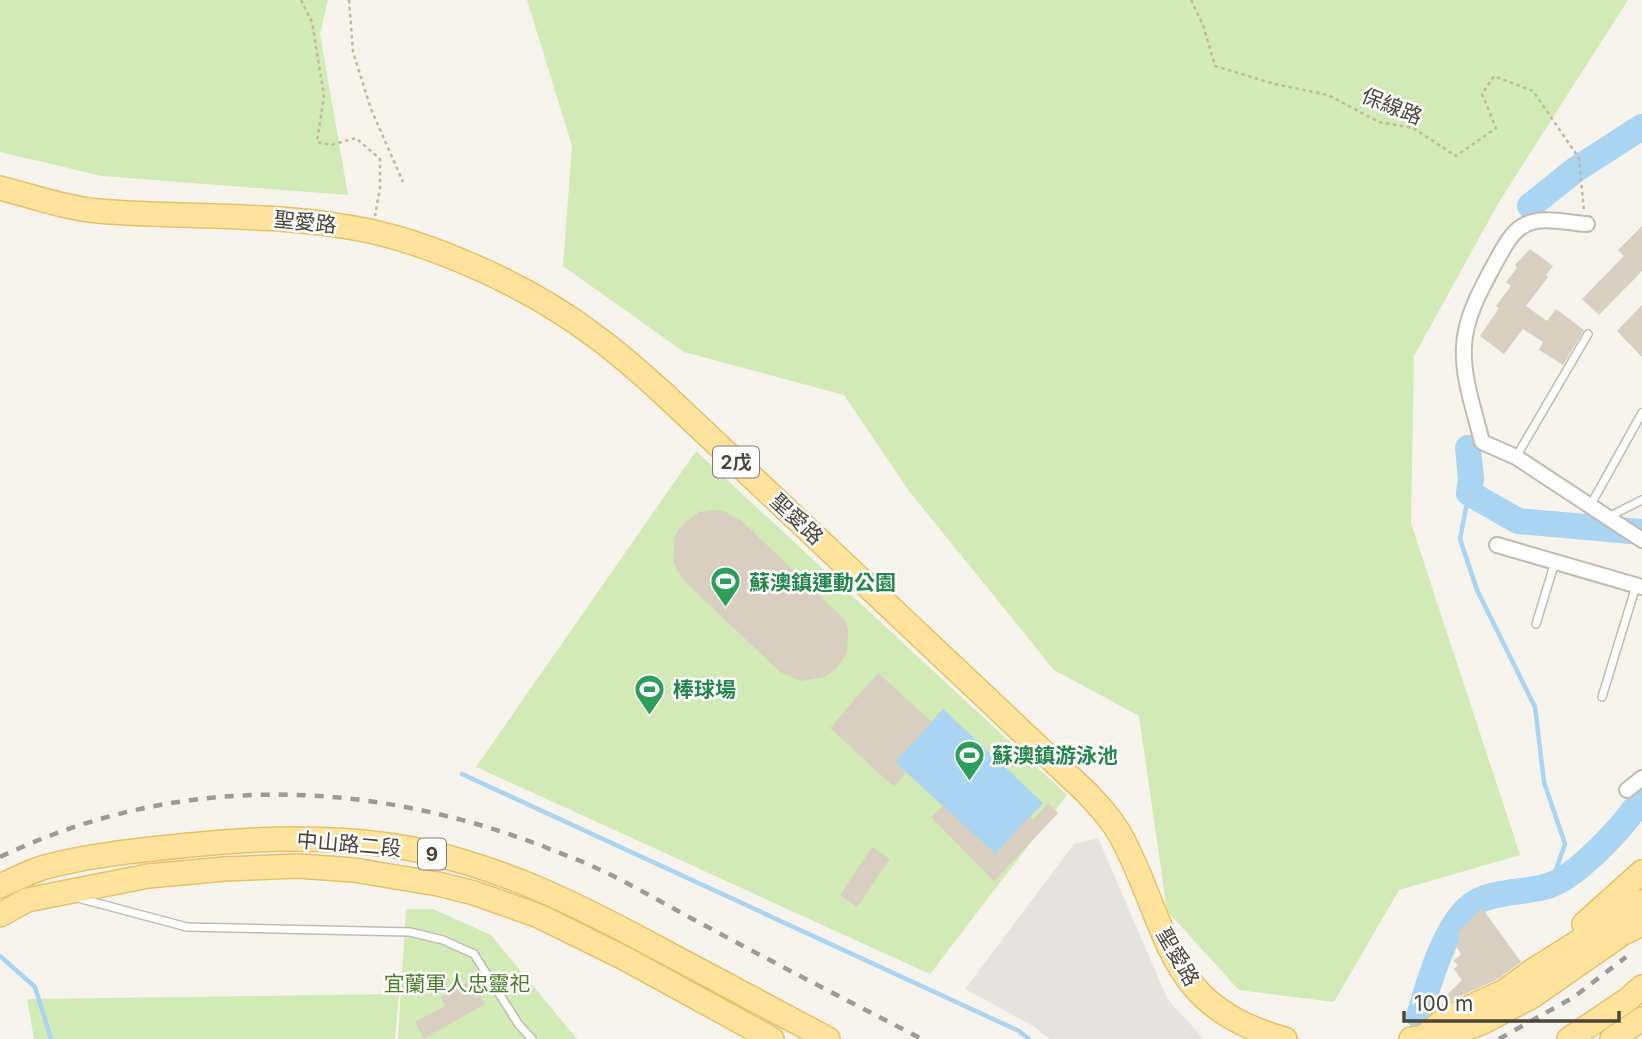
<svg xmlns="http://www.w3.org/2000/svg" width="1642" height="1039" viewBox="0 0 1642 1039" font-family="Inter,'Noto Sans TC',sans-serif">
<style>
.green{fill:#d2eab5}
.parking{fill:#e5e3e0}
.water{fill:#a9d4f2}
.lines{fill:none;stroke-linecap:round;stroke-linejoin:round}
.stream{stroke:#a9d4f2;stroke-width:4.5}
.river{stroke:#a9d4f2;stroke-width:26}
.building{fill:#d8cfc1}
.lane-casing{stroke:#c2bbae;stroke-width:10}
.street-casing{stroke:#c2bbae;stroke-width:18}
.primary-casing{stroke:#e6c16a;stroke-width:26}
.path{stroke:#c4b79f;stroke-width:2.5;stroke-dasharray:3.5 3.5;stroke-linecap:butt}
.lane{stroke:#fff;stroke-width:7}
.street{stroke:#fff;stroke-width:14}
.primary{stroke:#ffe39c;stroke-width:23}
.rail{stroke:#9a9a9a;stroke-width:4.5;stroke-dasharray:9 9;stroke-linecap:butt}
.labels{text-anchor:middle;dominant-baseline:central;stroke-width:5;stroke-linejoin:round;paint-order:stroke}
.shield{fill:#fff;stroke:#817c74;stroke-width:2}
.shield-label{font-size:19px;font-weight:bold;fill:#4b4439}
.street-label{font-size:21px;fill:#4b4439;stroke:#fff}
.leisure-label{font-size:21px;font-weight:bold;fill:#27864d;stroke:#fff;text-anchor:start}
.park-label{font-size:21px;fill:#4a7f2a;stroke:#fff}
</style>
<rect width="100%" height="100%" fill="#f6f3ec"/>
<g class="green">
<polygon points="0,0 328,0 320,34 348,195 102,176 0,152"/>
<polygon points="527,0 1628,0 1499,202 1414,356 1411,523 1520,855 1399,890 1334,1002 1239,990 1167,911 1139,716 1054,670 909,491 844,395 684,352 563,266 572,146"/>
<polygon points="696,451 1067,795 930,974 476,767"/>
<polygon points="406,909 433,909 491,935 577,1039 398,1039"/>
<polygon points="399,994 395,1039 34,1039 27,999"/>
</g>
<polygon class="parking" points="1098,838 1168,1000 1204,1039 1050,1039 1033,1026 965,989 1074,844"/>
<polygon class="water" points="943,709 1043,803 995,854 895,762"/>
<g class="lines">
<g class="stream">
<polyline points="1469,493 1460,539 1477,590 1535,707 1544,782 1565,844 1554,875 1546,887"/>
<polyline points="462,774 1019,1031 1029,1039"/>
<polyline points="0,956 35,987 51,1039"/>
</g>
<g class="river">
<polyline points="1530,206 1575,170 1642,127"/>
<polyline points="1468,448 1471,479 1469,493 1518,521 1642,532"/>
<path d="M 1419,1016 C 1428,985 1446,919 1476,902 C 1493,892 1525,892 1544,887 C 1574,881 1626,824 1642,798"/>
</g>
</g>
<g class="building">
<polygon points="1642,226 1642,271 1599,315 1582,299 1624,256 1618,250"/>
<polygon points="1530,249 1553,266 1546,275 1548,277 1526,306 1547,321 1556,309 1584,330 1563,365 1539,350 1543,342 1523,329 1504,354 1480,336 1499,308 1496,306 1511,286 1506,282 1517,268 1515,265"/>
<polygon points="1642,305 1642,357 1617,331"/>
<polygon points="711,510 722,510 742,521 845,620 848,630 847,653 836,669 825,677 801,681 780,672 684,581 677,570 673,559 675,535 682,525 699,512"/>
<polygon points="878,673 932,722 895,762 906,773 894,787 830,728"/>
<polygon points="1048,803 1058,813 994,881 931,817 943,806 995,854 1030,816 1033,820"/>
<polygon points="872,847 890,859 857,907 840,895"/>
<polygon points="1482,908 1521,962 1498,979 1450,1001 1446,996 1462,980 1454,969 1458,965 1453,961 1461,954 1455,945 1460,940 1457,933"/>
<polygon points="472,980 485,1004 424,1039 415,1022 445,1006 440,997"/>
</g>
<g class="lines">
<defs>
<g id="lane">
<polyline points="1516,457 1588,334"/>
<polyline points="1590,506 1642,413"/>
<polyline points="1608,517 1642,500"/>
<polyline points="1536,624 1555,562"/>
<polyline points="1602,697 1636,586"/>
<polyline points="78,898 187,927 410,932 443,940 474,954 519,1025 532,1039"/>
</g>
<g id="street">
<path d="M 1587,224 C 1568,223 1540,215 1523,226 C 1510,233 1501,253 1494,265 C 1481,289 1465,318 1464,346 C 1462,378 1475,412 1482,442 L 1516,457 L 1642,540"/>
<polyline points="1497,545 1642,587"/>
<polyline points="1627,790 1642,778"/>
</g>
<g id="primary">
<path d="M 0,188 C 32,196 65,208 98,211 C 182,218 265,213 348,227 C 430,240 533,288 599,339 C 622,356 643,375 664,394 L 1087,793 C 1100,807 1114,822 1123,840 C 1171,932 1165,1007 1285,1039"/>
<path d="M 0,886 C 16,879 32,870 49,866 C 95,854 143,850 190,845 C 265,837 342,835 417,850 C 506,868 586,909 665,952 C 720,981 774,1010 828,1039"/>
<polyline points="0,915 27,900 148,876 224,869 298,866 354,870 438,884 474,893 539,916 626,959 772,1039"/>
<polyline points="1584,924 1642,872"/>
<polyline points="1425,1036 1446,1018 1505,991 1532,971 1642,902"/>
<polyline points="1411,1039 1450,1035 1481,1023 1531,997 1623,933 1642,924"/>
<polyline points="1569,1039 1627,1000 1642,987"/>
<polyline points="1612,1039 1642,1019"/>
</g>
</defs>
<use href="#lane" class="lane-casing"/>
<use href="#street" class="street-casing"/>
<use href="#primary" class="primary-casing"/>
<g class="path">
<polyline points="301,0 312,22 324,96 317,142 331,145 356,138 380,159 380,188 375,216"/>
<polyline points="349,0 353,52 371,109 403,182"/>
<polyline points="1191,0 1203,25 1215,66 1275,84 1328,95 1379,122 1413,128 1456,156 1496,128 1482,94 1494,76 1533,91 1579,158 1584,211"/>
</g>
<use href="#lane" class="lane"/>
<use href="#street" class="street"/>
<use href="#primary" class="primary"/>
<g class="rail">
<path d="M 0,857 C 176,773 365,778 545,847 C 561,854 578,859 594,867 C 632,884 669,907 706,926 C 778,965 850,1002 922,1039"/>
<polyline points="1499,1039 1574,997 1626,957"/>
</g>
</g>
<defs>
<symbol id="stadium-pin" viewBox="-11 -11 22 30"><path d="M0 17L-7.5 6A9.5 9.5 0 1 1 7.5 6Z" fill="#2e9e5b" stroke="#fff"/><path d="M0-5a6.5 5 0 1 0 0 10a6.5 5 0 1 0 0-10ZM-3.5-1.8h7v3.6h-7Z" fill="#fff"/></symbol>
</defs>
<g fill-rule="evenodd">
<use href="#stadium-pin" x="708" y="564" width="35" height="47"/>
<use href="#stadium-pin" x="632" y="672" width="35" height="47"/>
<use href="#stadium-pin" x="952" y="738" width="35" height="47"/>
</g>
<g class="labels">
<g class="shield">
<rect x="713" y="446.5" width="46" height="31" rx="5"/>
<rect x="418" y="838.5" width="28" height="31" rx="5"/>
</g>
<g class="shield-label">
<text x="736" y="462">2戊</text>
<text x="432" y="854">9</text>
</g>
<g class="street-label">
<text transform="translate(1392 106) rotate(22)">保線路</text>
<text transform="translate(305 222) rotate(6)">聖愛路</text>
<text transform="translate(797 519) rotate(43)">聖愛路</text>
<text transform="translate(349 844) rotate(5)">中山路二段</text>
<text transform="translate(1178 957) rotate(60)">聖愛路</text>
</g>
<g class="leisure-label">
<text x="749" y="582">蘇澳鎮運動公園</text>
<text x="673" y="689">棒球場</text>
<text x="992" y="755">蘇澳鎮游泳池</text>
</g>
<g class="park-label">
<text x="457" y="983">宜蘭軍人忠靈祀</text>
</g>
</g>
<path d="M1404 1011v10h215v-10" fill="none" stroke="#4b4439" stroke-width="3.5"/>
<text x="1414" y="1011" font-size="21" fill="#4b4439" stroke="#ffffff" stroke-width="5" paint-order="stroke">100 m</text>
</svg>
